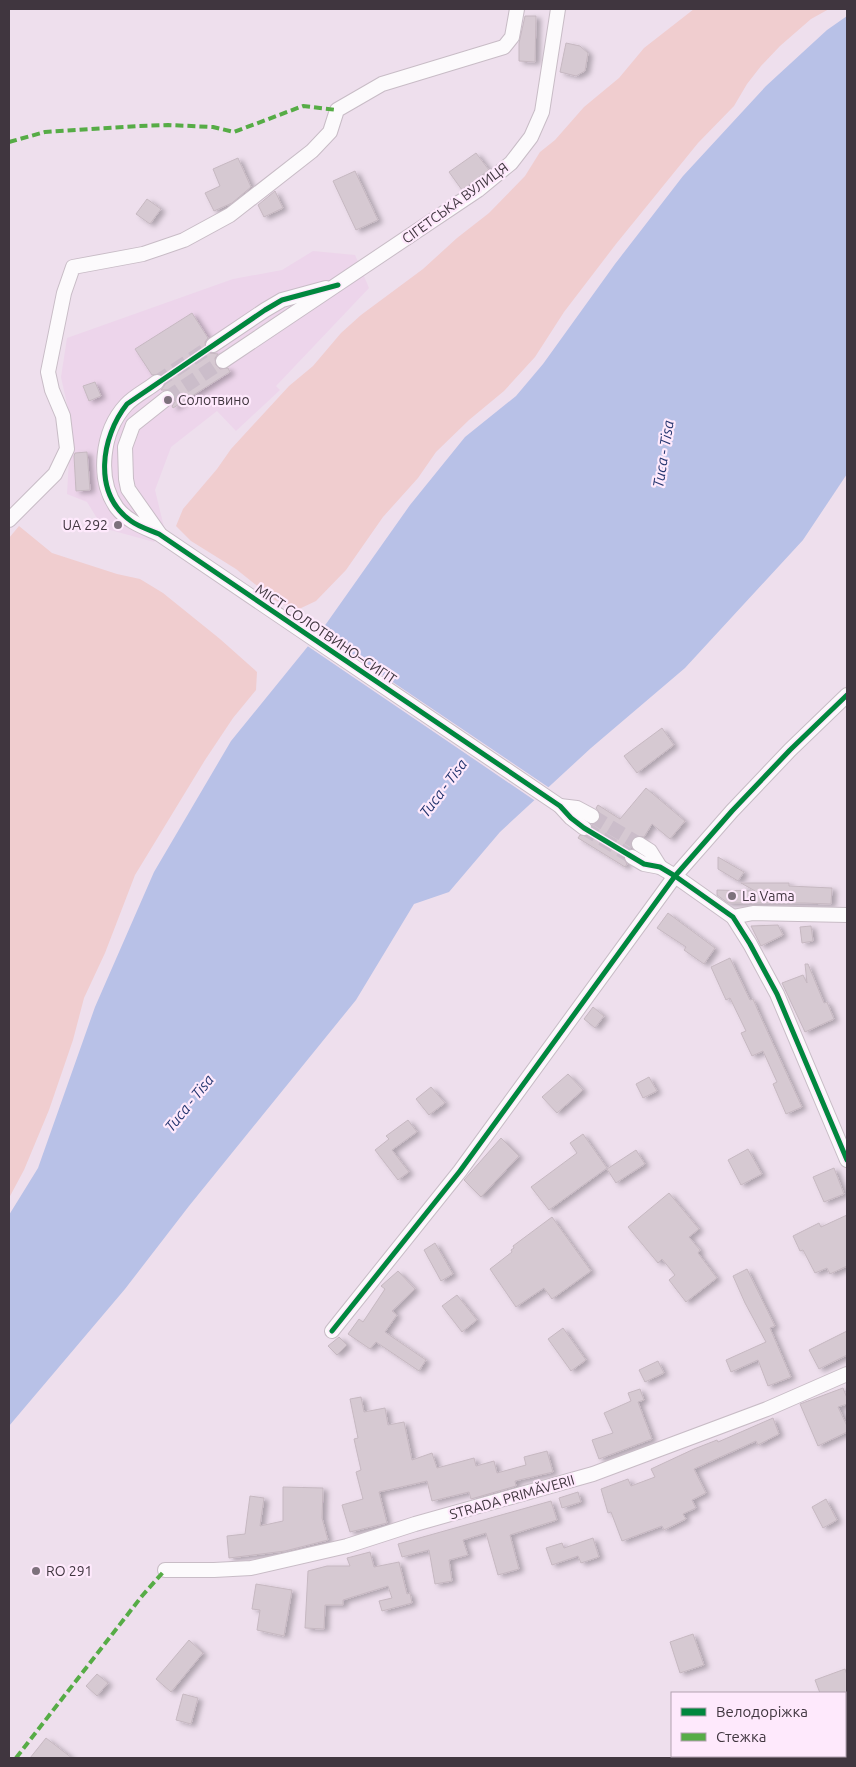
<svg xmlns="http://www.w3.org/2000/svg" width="856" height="1767" viewBox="0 0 856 1767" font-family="Ubuntu,sans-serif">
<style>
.built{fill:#edd5eb}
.green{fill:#f0cdcf}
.water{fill:#b8c1e7}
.pier{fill:#eedfed}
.building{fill:#d6c9d2;stroke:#c6b8c1;filter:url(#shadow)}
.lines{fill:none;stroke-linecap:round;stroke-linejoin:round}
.minor-tunnel{stroke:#cbbdca;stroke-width:14;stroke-dasharray:14 7;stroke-linecap:butt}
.minor-casing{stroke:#c8bcc6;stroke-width:16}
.minor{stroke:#fcfafc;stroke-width:14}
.quiet{stroke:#56ac46;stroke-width:4;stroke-dasharray:8 4;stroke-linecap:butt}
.cycleway-casing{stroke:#fee9fc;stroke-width:8}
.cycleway{stroke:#00873e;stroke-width:5}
.poi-dot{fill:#7d717c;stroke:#fee9fc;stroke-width:2}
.labels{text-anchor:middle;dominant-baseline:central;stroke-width:4.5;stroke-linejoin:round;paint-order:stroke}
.street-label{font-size:14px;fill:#40363f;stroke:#fee9fc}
.poi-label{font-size:14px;fill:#40363f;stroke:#fee9fc;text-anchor:start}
.water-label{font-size:15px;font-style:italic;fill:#24366f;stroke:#fee9fc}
</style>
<defs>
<filter id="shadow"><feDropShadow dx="4.5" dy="2.5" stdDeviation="2.5" flood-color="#0004"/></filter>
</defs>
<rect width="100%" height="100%" fill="#eedfed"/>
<polygon class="built" points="313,251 355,255 369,288 276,386 280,390 236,431 217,411 171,447 155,490 164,527 154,542 103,528 87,502 67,494 71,422 61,377 67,338 233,279 282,270"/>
<g class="green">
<polygon points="694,9 829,9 811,19 780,46 761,66 747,84 734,106 698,143 616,244 564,312 535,357 504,391 469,420 436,452 418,478 383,517 346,570 316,601 299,609 289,607 275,600 236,569 191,541 176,526 183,509 217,469 231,449 289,386 313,366 341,333 361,315 423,269 457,238 489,213 525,176 540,152 555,140 584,107 619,78 644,48"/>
<polygon points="19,526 52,553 117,574 140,579 163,593 220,639 257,672 256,690 233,718 205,760 135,875 105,953 84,998 73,1040 49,1110 24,1170 9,1198 9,538"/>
</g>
<polygon class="water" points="847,16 847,474 803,540 685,668 591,748 500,832 449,892 414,904 356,1000 189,1206 125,1289 9,1426 9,1215 38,1168 95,1007 154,872 231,741 326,624 410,505 465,437 516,396 543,364 615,264 683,176 766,86 827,30"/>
<polygon class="pier" points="317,631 551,789 537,802 306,645"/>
<g class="building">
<polygon points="525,16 536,16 535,62 519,61 519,43"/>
<polygon points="566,43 580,46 588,53 585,71 576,76 560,72"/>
<polygon points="476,153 489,170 462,190 449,172"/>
<polygon points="238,158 251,187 232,203 214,211 205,193 220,186 213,169"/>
<polygon points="355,171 378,220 356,230 333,181"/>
<polygon points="275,191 283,208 264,217 258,205"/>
<polygon points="147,199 161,209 150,224 136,214"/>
<polygon points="192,313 208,338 205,342 206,349 210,353 218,354 215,358 216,365 220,369 228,368 230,372 173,408 172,406 175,402 176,397 174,393 170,390 161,390 165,385 164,377 160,374 152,375 135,349"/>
<polygon points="95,382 101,396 89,401 83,386"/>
<polygon points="87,452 90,490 76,491 74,456 75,453"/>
<polygon points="662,728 674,745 637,773 624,756"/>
<polygon points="646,788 685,821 670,839 652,824 644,837 635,836 631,840 631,848 625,852 623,856 627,864 625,867 578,838 580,835 587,836 591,834 593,830 592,825 599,821 601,815 596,808 598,805 620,819"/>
<polygon points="718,857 744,872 738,881 718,869"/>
<polygon points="741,883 789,883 789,886 832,888 831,904 804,903 728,903 717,895 717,890 755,891"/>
<polygon points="668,913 715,948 704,964 684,950 686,947 657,928"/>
<polygon points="778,925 783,935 761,946 751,926"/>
<polygon points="811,926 813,941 802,943 800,927"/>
<polygon points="730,958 750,1000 753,999 759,1013 802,1107 786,1114 773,1084 777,1082 763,1051 752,1056 741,1033 746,1031 730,998 726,1000 711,967"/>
<polygon points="805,964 808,964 824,1003 827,1002 834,1019 805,1032 782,983 803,975 807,983"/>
<polygon points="593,1007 604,1016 595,1028 584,1019"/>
<polygon points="568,1074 583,1090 557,1113 542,1097"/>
<polygon points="649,1077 657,1091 643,1098 636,1084"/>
<polygon points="431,1087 445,1103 429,1115 416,1099"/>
<polygon points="408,1120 417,1132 392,1150 409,1172 398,1180 375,1150 389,1139 386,1136"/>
<polygon points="583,1134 607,1168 549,1210 531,1187 577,1153 570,1143"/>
<polygon points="501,1138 519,1156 481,1197 464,1180"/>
<polygon points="748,1149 762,1174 741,1185 728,1160"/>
<polygon points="636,1150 645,1164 616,1183 607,1169"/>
<polygon points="834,1168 844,1194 824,1202 813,1177"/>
<polygon points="669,1193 699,1229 689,1237 700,1250 698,1253 717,1278 686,1302 669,1280 675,1275 662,1259 658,1263 628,1227"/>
<polygon points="847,1215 847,1266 830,1274 827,1268 815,1273 803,1250 800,1251 793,1236 819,1223 821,1227"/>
<polygon points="552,1217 591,1271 552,1299 544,1288 516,1307 490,1269 512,1252 511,1250 514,1248 513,1246"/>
<polygon points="435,1243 453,1274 441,1281 424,1250"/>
<polygon points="747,1269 775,1326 770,1328 791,1377 768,1386 758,1360 731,1372 726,1360 766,1342 745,1303 733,1276"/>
<polygon points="398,1271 415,1289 392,1311 397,1315 385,1332 426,1360 419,1371 376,1342 370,1349 348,1334 359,1319 363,1322 385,1289 381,1286"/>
<polygon points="457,1295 477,1320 462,1332 442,1306"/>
<polygon points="563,1328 586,1360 571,1371 548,1339"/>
<polygon points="847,1331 847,1355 819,1369 809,1350"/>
<polygon points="339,1337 347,1345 337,1355 328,1346"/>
<polygon points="658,1361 664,1373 645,1382 639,1370"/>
<polygon points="843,1388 847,1398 847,1404 838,1407 847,1426 847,1432 818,1446 800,1404"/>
<polygon points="640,1389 644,1400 638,1402 652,1439 599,1459 592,1440 613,1433 604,1413 631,1401 628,1393"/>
<polygon points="361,1397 364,1412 385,1408 388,1425 404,1422 412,1460 432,1453 437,1468 474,1458 476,1466 494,1461 497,1473 526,1465 524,1457 547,1451 553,1472 515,1481 516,1486 471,1499 469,1492 432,1501 427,1481 379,1492 387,1523 350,1532 342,1505 363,1499 356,1472 361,1470 354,1439 358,1438 350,1399"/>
<polygon points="773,1418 779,1434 758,1445 756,1441 694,1469 706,1493 692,1500 696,1508 683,1514 686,1519 664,1530 662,1526 622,1541 611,1512 608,1513 601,1489 628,1479 631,1486 655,1477 651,1469 694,1449 717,1440 718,1442"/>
<polygon points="283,1487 323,1488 322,1518 328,1540 285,1551 229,1558 227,1536 245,1534 250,1496 264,1498 260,1526 283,1521"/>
<polygon points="578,1492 581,1502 562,1508 559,1498"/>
<polygon points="826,1499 837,1520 823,1528 812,1507"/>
<polygon points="551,1501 557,1520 510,1535 519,1569 498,1575 486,1533 463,1540 468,1555 449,1560 452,1581 435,1584 429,1550 402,1557 398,1544"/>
<polygon points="593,1538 599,1557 581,1563 578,1556 552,1565 546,1548 562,1543 564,1548"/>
<polygon points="370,1552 374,1567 399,1562 407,1594 410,1593 412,1603 382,1611 379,1601 392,1598 388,1586 343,1600 343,1605 325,1605 324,1629 305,1628 308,1571 327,1566 350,1566 347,1558"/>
<polygon points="256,1584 292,1590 284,1636 257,1630 260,1610 252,1609"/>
<polygon points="693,1634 704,1665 680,1673 670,1642"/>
<polygon points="189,1640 203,1653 171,1692 156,1679"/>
<polygon points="845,1669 847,1675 847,1693 820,1693 815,1680"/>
<polygon points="97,1674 108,1683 97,1696 86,1686"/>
<polygon points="183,1694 198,1698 191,1724 176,1720"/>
<polygon points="46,1738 72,1758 30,1758"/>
</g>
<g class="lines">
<g class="minor-tunnel">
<polyline points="157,382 213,345"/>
<polyline points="167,398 223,361"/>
<polyline points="592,816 639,844"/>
<polyline points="584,828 632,857"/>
</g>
<defs>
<g id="minor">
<polyline points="213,345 265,310 282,300 326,288"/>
<polyline points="223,361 478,190 511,163 531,137 542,112 558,9"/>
<path d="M 157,382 C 147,390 134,396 126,405 C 102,431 96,479 117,508 C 128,522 144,527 159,534 L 560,806 L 571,818 L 584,828"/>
<polyline points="9,520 55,474 67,449 63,416 52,390 48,372 64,293 73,267 143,254 184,240 230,215 312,151 330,132 337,110 382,84 504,47 512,37 517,9"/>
<polyline points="159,533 128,489 126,479 125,447 133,425 167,398"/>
<polyline points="560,806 577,808 592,816"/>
<polyline points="639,844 650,851 660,867"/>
<polyline points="632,857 644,864 660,867 675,876 733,917 750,944 777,994 847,1160"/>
<polyline points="733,917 753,913 847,915"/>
<polyline points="332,1331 460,1171 675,876 732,811 790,750 847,695"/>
<polyline points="165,1570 214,1570 251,1568 347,1546 415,1524 593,1474 767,1409 847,1374"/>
</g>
</defs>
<use href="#minor" class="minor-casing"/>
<use href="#minor" class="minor"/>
<g class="quiet">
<polyline points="9,142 45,132 139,126 168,125 213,127 234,132 303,106 337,110"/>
<polyline points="16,1758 142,1596 165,1570"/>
</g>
<defs>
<g id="cycleway">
<path d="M 338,285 L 282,300 L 265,310 L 127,404 C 101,437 92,493 131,521 C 139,527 150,530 159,534 L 560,806 L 571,818 L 584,828 L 644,864 L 660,867 L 675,876 L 733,917 L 750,944 L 777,994 L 847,1160"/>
<polyline points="332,1331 460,1171 675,876 732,811 790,750 847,695"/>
</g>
</defs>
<use href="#cycleway" class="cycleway-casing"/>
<use href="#cycleway" class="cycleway"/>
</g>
<g class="poi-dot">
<circle cx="168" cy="400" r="5"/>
<circle cx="118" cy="525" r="5"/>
<circle cx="732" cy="896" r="5"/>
<circle cx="36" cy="1571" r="5"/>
</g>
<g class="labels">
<g class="street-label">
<text transform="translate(455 203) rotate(-36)">СІГЕТСЬКА ВУЛИЦЯ</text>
<text transform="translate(326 634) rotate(34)">МІСТ СОЛОТВИНО–СИГІТ</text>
<text transform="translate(512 1497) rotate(-16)">STRADA PRIMĂVERII</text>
</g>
<g class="poi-label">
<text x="178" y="400">Солотвино</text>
<text x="108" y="525" text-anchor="end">UA 292</text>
<text x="742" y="896">La Vama</text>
<text x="46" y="1571">RO 291</text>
</g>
<g class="water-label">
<text transform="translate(663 454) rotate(-81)">Тиса - Tisa</text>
<text transform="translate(443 788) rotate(-53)">Тиса - Tisa</text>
<text transform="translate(189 1103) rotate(-51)">Тиса - Tisa</text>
</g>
</g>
<rect width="856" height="1767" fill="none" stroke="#40363f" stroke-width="20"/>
<rect x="671" y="1692" width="175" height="65" fill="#fee9fc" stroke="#b2a1b0"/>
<rect x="681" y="1708" width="25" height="8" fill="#00873e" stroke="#b2a1b0"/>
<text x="716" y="1717" font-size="15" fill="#40363f">Велодоріжка</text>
<rect x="681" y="1733" width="25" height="8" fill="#56ac46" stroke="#b2a1b0"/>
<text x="716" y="1742" font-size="15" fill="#40363f">Стежка</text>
</svg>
